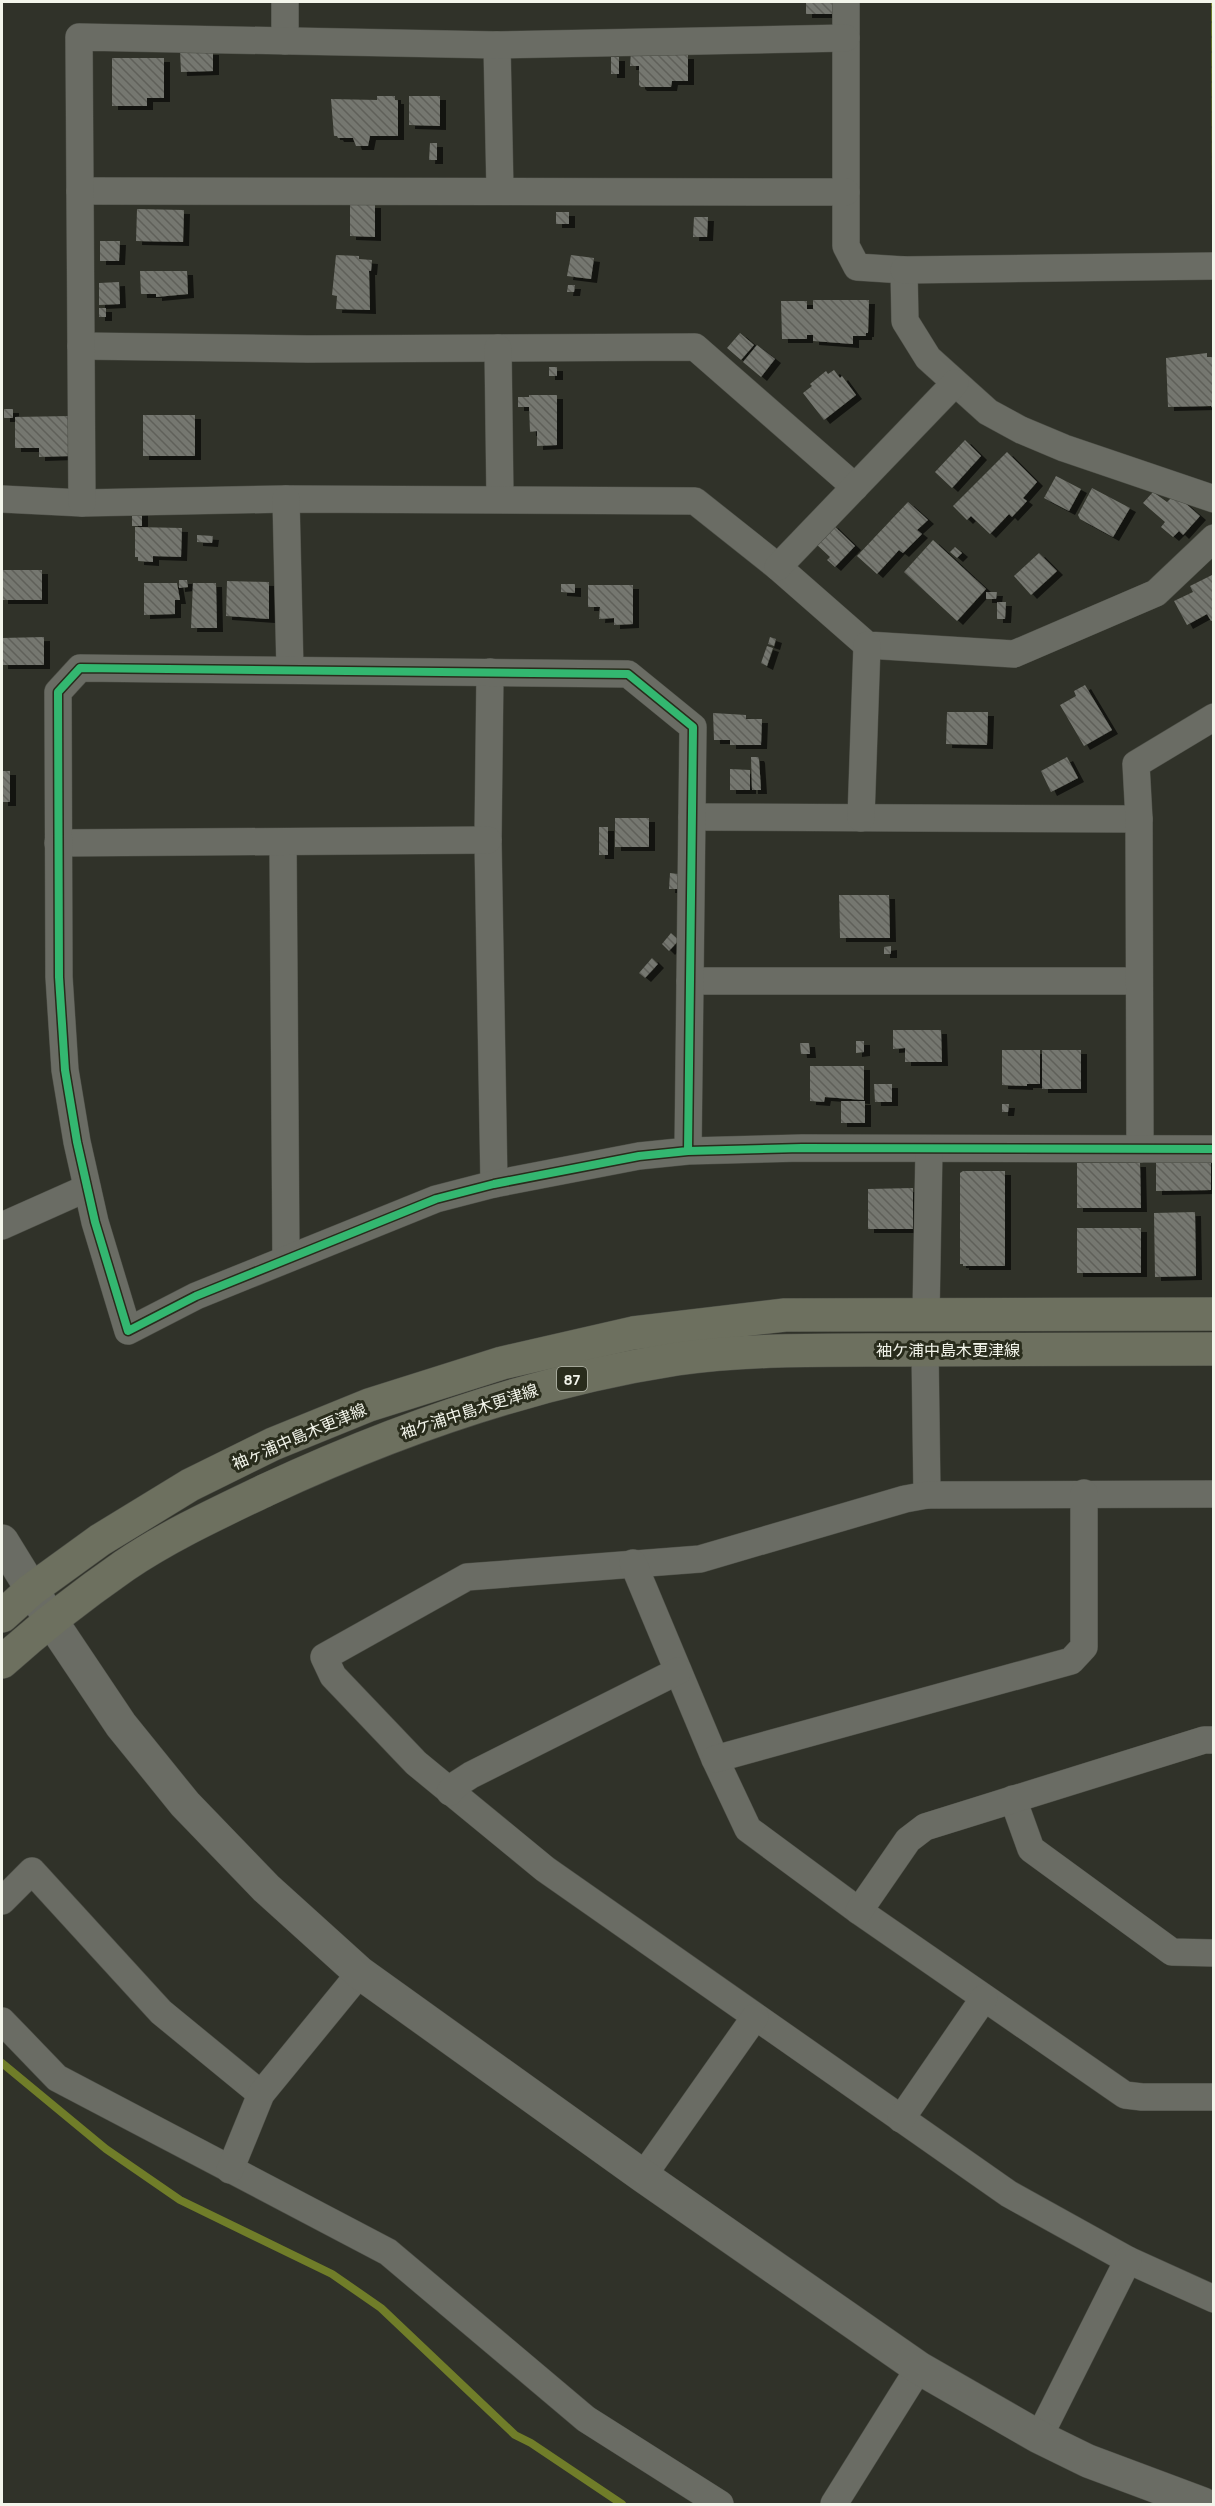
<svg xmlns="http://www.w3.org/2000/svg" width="1215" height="2506" viewBox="0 0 1215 2506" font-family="Manrope,'Noto Sans JP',sans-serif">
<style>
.water{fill:url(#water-waves)}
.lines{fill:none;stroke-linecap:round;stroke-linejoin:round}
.stream{stroke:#707d29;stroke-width:8}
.building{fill:url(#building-back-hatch);filter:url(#shadow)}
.minor-casing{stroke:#4c4e46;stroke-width:28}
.tertiary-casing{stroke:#4c4e46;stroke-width:34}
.primary-casing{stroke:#4c4e46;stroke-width:34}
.minor{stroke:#6a6c64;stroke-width:27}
.tertiary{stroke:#6a6c64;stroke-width:33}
.primary{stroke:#6d705f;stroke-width:33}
.cycleway-casing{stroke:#292c1c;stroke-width:11}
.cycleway{stroke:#33b770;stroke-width:8}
.labels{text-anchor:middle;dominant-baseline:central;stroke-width:6;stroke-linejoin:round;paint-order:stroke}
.shield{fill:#292c1c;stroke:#b6b9ad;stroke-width:1.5}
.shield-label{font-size:15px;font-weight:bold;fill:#f3f5eb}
.street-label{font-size:16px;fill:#f3f5eb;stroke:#292c1c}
</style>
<defs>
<pattern id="water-waves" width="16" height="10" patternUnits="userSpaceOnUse" patternTransform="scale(1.5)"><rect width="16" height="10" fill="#707d29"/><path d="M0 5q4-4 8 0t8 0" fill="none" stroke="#5e6636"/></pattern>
<pattern id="building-back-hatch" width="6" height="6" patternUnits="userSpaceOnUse" patternTransform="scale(1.5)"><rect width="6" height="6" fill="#75776f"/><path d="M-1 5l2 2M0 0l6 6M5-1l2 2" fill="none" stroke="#5f605a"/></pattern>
<filter id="shadow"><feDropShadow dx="6" dy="4" stdDeviation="0" flood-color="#0009"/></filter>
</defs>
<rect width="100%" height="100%" fill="#303229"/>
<polygon class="water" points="1211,2 1214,2 1213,212 1212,211"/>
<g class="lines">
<polyline class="stream" points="2,2063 106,2149 180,2200 332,2274 381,2308 515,2435 531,2443 622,2504"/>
</g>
<g class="building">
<rect x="806" y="2" width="28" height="12"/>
<polygon points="180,51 213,51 213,71 181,72"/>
<polygon points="631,51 657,55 688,55 688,81 672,81 671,87 641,87 639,85 639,66 630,66"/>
<rect x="611" y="57" width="8" height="17"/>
<polygon points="112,58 164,58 164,98 147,98 147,106 112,106"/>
<polygon points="377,96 395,96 395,100 398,100 398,136 370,136 368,146 356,146 353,138 338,138 337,136 334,136 331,99 377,100"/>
<polygon points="409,96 440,96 440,126 409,125"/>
<polygon points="430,143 437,143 437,160 429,160"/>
<polygon points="350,204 375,204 375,237 350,236"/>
<polygon points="137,209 184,210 183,242 136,241"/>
<rect x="556" y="212" width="13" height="12"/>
<polygon points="694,217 708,217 707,237 693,237"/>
<polygon points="100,241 120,241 119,261 100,261"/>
<polygon points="336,255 359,256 359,259 372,260 371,271 369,271 370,310 336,309 337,296 332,295"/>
<polygon points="571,255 594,258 591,279 567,276"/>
<polygon points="140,271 187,271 188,294 156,297 156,294 141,294"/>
<polygon points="119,282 120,304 99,305 99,283"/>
<polygon points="568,285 575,285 574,292 567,292"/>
<polygon points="813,300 869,300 868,333 866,333 866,336 853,336 853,344 813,341 813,335 807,335 807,339 782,339 781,301 807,301 807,309 813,309"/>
<rect x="99" y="308" width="7" height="9"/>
<polygon points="740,333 754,345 741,360 727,348"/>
<polygon points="757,345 775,359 761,377 743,362"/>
<polygon points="1207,353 1207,357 1214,357 1214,410 1211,406 1168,407 1166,358"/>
<rect x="549" y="367" width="8" height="9"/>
<polygon points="834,370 840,378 842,376 856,395 824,420 803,393 812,386 810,384 826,371 828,374"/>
<polygon points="529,395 557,395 557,445 537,446 537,431 530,432 529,407 518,407 518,397 529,397"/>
<rect x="4" y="409" width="9" height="9"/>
<rect x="143" y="415" width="52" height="41"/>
<polygon points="70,416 70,456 39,457 39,448 15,448 15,417"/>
<polygon points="965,440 981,456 952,488 935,472"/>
<polygon points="1007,452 1037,482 1023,498 1027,501 1012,517 1009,514 990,534 971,516 967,520 953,506"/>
<polygon points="1056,476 1081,489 1069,511 1044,498"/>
<polygon points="1092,488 1130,508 1113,537 1080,519 1078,515"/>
<polygon points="1153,492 1167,502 1172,497 1177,496 1200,516 1183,535 1179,531 1173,537 1161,527 1165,522 1143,503"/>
<polygon points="908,502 928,520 917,530 922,534 903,553 899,550 877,574 857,556"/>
<rect x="132" y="509" width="10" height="17"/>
<polygon points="832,524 855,546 835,567 827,560 830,557 815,543"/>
<polygon points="135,527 182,528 181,557 153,556 153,562 138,561 138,557 135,557"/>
<polygon points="197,535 213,536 212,543 197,542"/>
<polygon points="933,540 986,589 957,621 904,572"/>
<polygon points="955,547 962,553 957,558 950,552"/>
<polygon points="1039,553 1057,571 1031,595 1014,576"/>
<rect x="2" y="570" width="40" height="30"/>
<polygon points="1214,574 1214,620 1211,621 1207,614 1187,625 1174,601 1193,592 1190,586"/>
<polygon points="179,580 187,580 188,587 179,588"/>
<polygon points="227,581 269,582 269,619 226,616"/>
<polygon points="144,583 177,583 180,600 175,600 175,614 144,615"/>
<polygon points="193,583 216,583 217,628 191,628"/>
<polygon points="561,584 575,584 575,593 561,592"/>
<polygon points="588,585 633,585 633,624 614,625 614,618 599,619 600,607 588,607"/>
<polygon points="986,592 997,592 996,599 986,599"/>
<polygon points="997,602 1006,602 1005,619 997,619"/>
<polygon points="44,637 44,665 2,665 2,638"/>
<polygon points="770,637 776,639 774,646 768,644"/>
<polygon points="767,646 773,648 767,666 761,663"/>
<polygon points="1085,685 1112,730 1084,746 1060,705 1076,696 1074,691"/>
<polygon points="947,712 988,712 987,745 946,744"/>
<polygon points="713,713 746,715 746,719 762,719 761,745 730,745 730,740 714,740"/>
<polygon points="751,757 758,757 759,759 761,790 752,790"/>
<polygon points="1067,757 1078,778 1051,792 1041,771"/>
<polygon points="730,769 750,770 750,790 730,790"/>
<rect x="2" y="771" width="8" height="31"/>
<rect x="615" y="818" width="34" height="29"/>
<rect x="599" y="827" width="9" height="28"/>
<polygon points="670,873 678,874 678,889 669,889"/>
<polygon points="839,895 889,895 890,938 840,938"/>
<polygon points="671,933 679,940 669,951 662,944"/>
<polygon points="891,946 891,954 884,954 884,947"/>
<polygon points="652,958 658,964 645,978 639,973"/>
<polygon points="893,1030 941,1030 942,1062 905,1062 905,1048 893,1049"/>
<polygon points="856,1041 864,1041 864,1052 856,1053"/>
<polygon points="800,1043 809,1043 810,1054 801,1054"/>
<polygon points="1002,1050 1040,1050 1040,1084 1027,1084 1027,1086 1002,1085"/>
<rect x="1042" y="1050" width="39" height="39"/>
<polygon points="810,1066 864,1066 864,1100 825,1097 824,1102 810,1101"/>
<polygon points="874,1084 892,1084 892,1102 875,1102"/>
<rect x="841" y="1101" width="24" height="22"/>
<polygon points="1002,1104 1009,1104 1008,1112 1002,1112"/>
<polygon points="1211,1157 1211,1190 1156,1191 1156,1158"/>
<polygon points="1077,1163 1140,1163 1141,1208 1077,1208"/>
<polygon points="963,1171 1005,1171 1005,1266 963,1266 963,1264 960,1264 960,1173"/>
<polygon points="913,1188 913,1229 868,1229 868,1189"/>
<polygon points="1195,1212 1196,1276 1155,1277 1154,1213"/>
<rect x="1077" y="1228" width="64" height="45"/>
</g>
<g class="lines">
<defs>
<g id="minor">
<polyline points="285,2 285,41"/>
<polyline points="846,2 846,246 857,267 904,270 905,321 928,358 988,412 1021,430 1064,448 1214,499"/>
<polyline points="497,45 500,191"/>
<polyline points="80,191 846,192"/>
<polyline points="904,270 1214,266"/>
<polyline points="81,346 308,349 695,347 855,487"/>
<polyline points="498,348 500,499"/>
<polyline points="2,499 82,503 286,499 695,501 778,567 867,645 1014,654 1156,593 1214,538"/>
<polyline points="286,499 290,670"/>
<polyline points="82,503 79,37 497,45 846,38"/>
<polyline points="778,567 955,383"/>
<polyline points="490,672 488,840 494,1184"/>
<polyline points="692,817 1139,819"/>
<polyline points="861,818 867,645"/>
<polyline points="283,842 286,1258"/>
<polyline points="58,843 488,840"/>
<polyline points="690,981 1139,981"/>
<polyline points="1140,1149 1139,819 1136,764 1214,717"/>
<polyline points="688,1151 693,727 628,674 80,668 58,692 59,977 65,1070 77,1142 95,1222 128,1331 196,1296 436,1199 494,1184 639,1156 688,1151 802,1148 1214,1149"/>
<polyline points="2,1226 87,1188"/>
<polyline points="926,1314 929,1149"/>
<polyline points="925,1350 927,1495"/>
<polyline points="1214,1494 927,1495 905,1499 700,1559 467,1577 324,1657 333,1676 416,1763 545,1869 1009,2194 1128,2260 1214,2299"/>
<polyline points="633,1563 715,1759 748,1829 859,1911 1125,2095 1142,2097 1214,2097"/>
<polyline points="715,1759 1071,1661 1084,1647 1084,1493"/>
<polyline points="450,1792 457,1784 471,1775 678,1671"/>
<polyline points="1013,1799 1031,1849 1172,1952 1214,1953"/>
<polyline points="2,1901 32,1871 161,2012 261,2094"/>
<polyline points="859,1911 908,1840 925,1827 1204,1740 1214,1740"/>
<polyline points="2,2021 57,2078 388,2252 586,2419 720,2504"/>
<polyline points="901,2119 984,1998"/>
<polyline points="230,2170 261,2094 360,1973"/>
<polyline points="643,2176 755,2017"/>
<polyline points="1039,2437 1128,2260"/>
<polyline points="834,2504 919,2368"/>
</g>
<polyline id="tertiary" points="2,1541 50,1619 121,1725 185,1804 266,1888 360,1973 643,2176 919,2368 1039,2437 1088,2461 1203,2504"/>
<g id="primary">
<polyline points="2,1616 31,1590 100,1540 190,1485 273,1444 369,1405 502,1363 633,1333 785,1315 1214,1314"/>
<path d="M 2,1662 C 41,1627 81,1596 124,1566 C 168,1536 218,1513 266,1490 C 397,1429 534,1381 677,1359 C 749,1349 825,1350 897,1350 C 1002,1349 1108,1349 1214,1349"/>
</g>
</defs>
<use href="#minor" class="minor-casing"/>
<use href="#tertiary" class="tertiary-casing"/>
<use href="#primary" class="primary-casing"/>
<use href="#minor" class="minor"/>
<use href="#tertiary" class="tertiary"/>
<use href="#primary" class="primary"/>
<defs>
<polyline id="cycleway" points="688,1151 693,727 628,674 80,668 58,692 59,977 65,1070 77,1142 95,1222 128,1331 196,1296 436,1199 494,1184 639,1156 688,1151 802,1148 1214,1149"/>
</defs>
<use href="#cycleway" class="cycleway-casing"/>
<use href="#cycleway" class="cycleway"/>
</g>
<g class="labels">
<rect class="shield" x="557" y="1367" width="30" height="24" rx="4.5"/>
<g class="shield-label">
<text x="572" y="1379">87</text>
</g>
<g class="street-label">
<text x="948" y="1350">袖ケ浦中島木更津線</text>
<text transform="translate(469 1411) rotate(-18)">袖ケ浦中島木更津線</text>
<text transform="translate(299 1436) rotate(-23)">袖ヶ浦中島木更津線</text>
</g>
</g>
<rect width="1215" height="2506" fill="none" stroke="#f3f5eb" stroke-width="6"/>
</svg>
